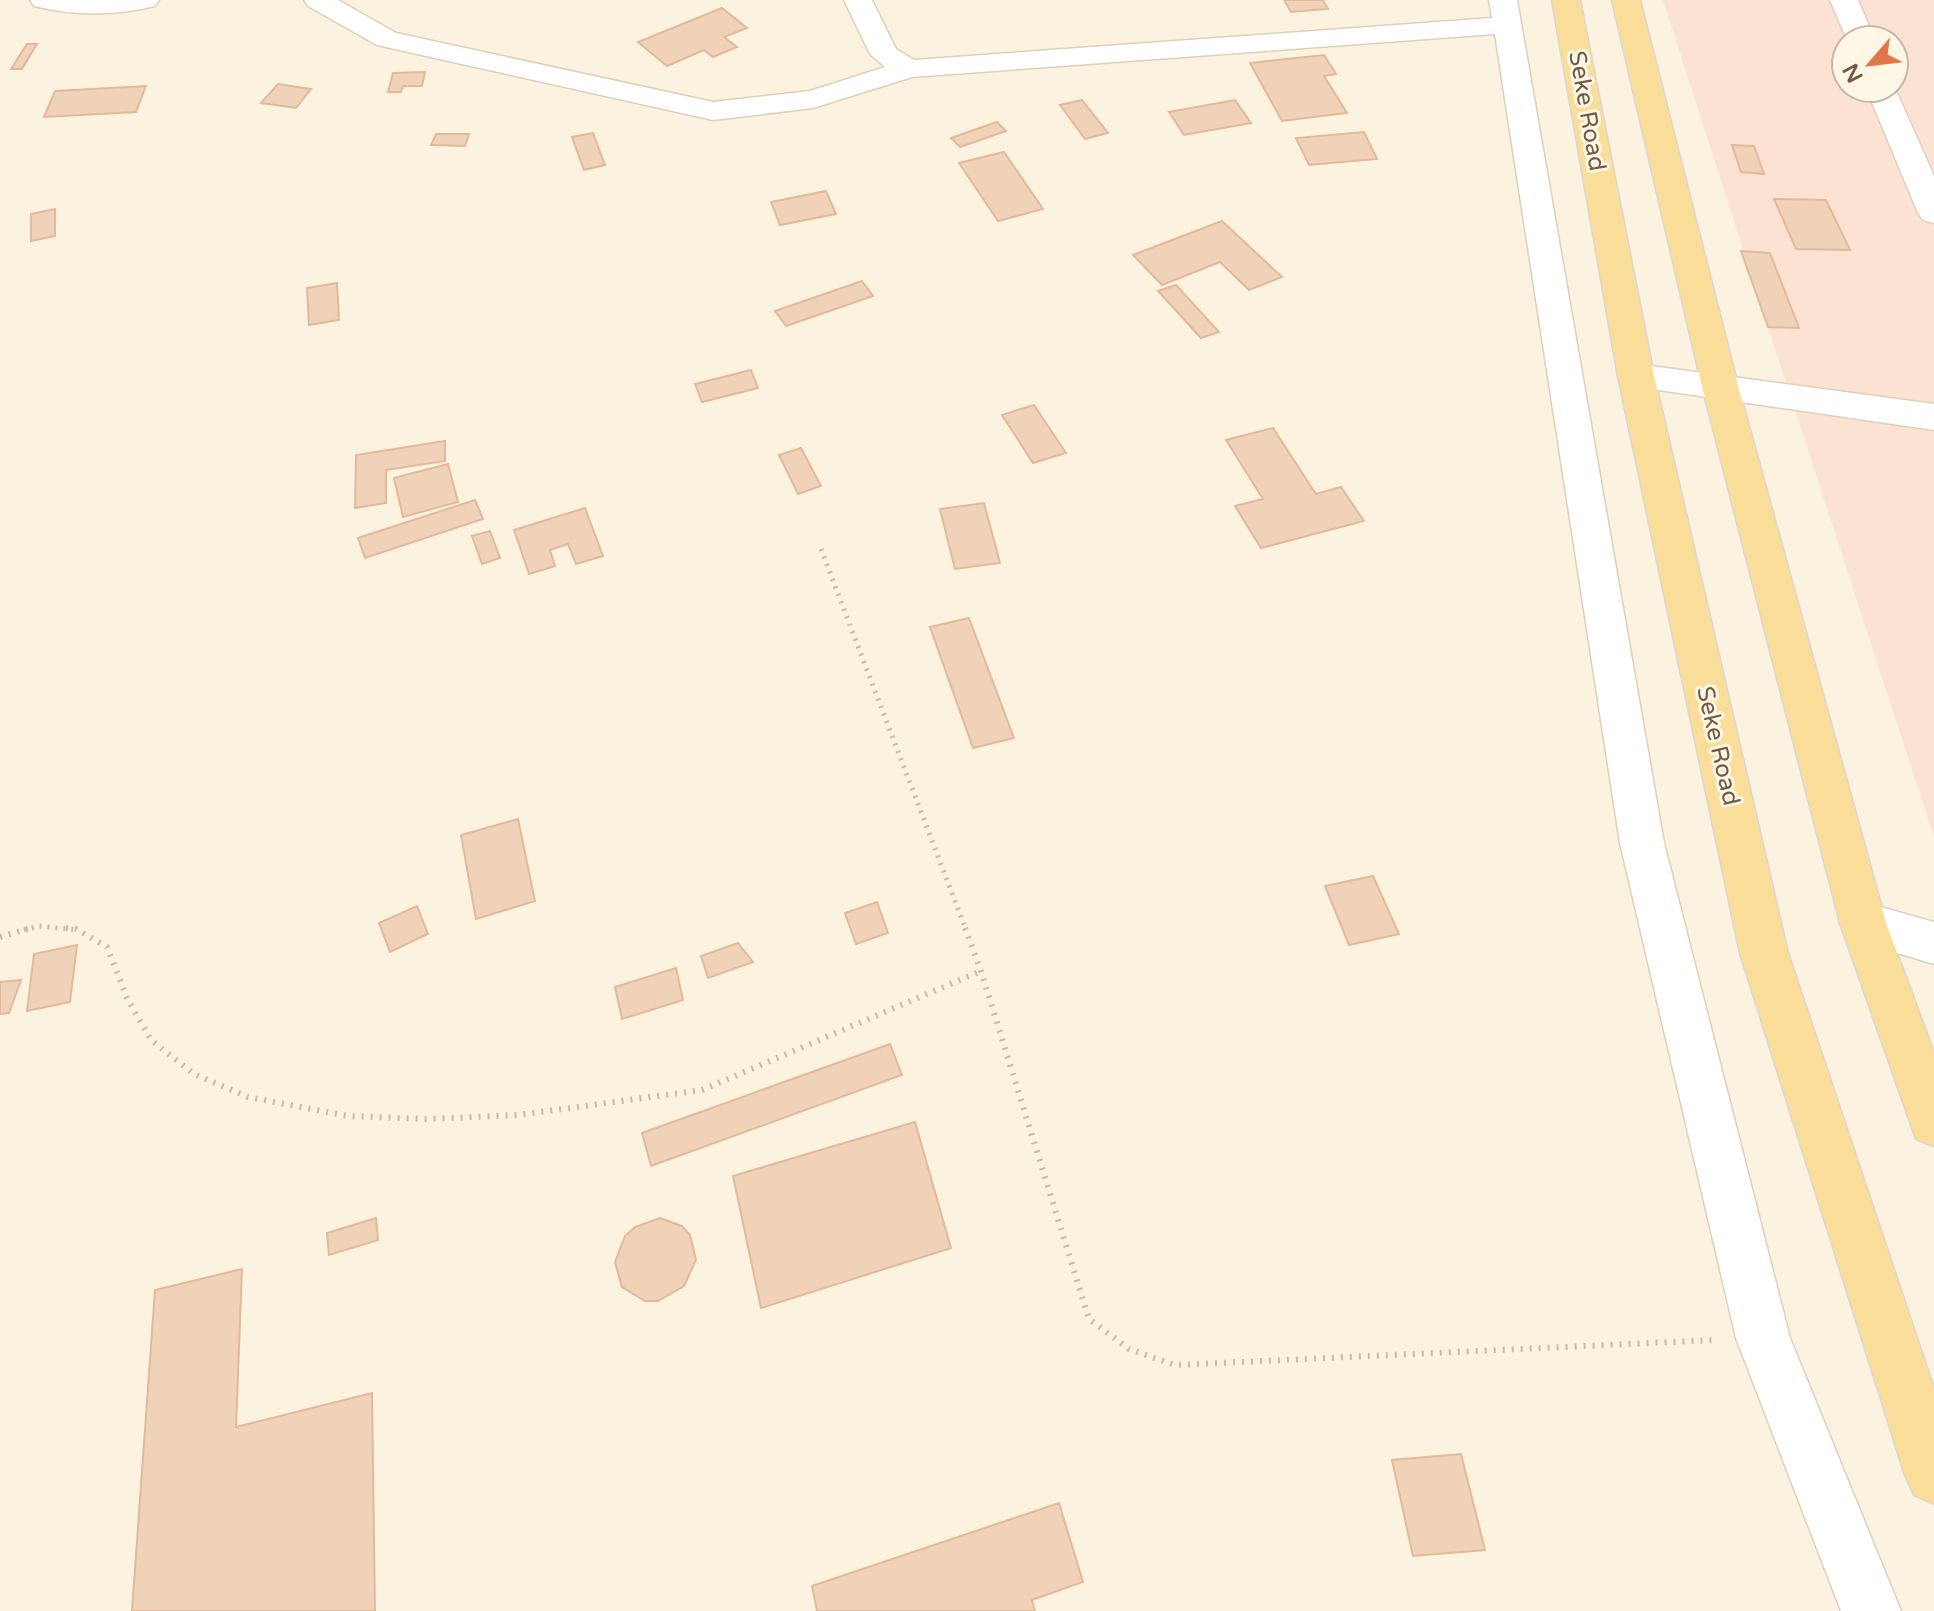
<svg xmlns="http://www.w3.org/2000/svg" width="1934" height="1611" viewBox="0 0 1934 1611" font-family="'Varela Round',sans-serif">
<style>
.commercial{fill:#fce2d3;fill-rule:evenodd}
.building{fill:#f0d2b8;stroke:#e2ba99;stroke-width:2}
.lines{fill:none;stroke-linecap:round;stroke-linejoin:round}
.minor-casing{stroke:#dfcfbc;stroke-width:3}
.major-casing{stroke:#ddd7d3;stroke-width:3}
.path-far1{stroke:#d4b69c;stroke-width:5;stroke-dasharray:2 6;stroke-linecap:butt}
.path{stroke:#d4b69c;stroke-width:6;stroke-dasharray:2 7;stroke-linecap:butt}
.minor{fill:#fff;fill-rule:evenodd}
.major{fill:#f9dd98;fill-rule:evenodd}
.labels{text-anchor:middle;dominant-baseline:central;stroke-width:6;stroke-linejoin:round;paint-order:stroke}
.street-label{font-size:24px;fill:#715a48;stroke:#fff7e5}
</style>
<rect width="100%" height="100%" fill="#fbf3df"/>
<path class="commercial" d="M 1663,0 L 1934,0 L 1934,837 L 1768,327 ZM 1846,40 L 1894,40 L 1894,88 L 1846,88 Z"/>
<g class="building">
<polygon points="1284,0 1323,0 1328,9 1291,12"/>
<polygon points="722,8 747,28 724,37 737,47 713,57 704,50 667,66 638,42"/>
<polygon points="27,44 37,44 22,69 11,69"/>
<polygon points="1324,55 1336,74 1324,76 1347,113 1282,121 1250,63"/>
<polygon points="425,72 422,86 403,86 401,92 388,92 393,73"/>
<polygon points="278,84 311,89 296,108 261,103"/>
<polygon points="146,86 136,112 44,117 55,91"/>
<polygon points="1082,100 1108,133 1085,139 1060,105"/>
<polygon points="1235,100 1251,123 1184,135 1169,112"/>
<polygon points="997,122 1006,131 960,147 951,138"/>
<polygon points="1364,132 1377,159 1309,165 1296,138"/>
<polygon points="593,133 605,165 584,170 572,137"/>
<polygon points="436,134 469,134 465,146 431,145"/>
<polygon points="1732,145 1754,146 1764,174 1741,172"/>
<polygon points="1004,152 1043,209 998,221 959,163"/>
<polygon points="826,191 836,214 780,225 771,202"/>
<polygon points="1774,199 1826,200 1850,250 1796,249"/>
<polygon points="55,209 55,236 31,241 31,214"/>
<polygon points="1222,221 1282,277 1249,290 1220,262 1162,285 1133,255"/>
<polygon points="1741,251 1770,253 1799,328 1768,327"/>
<polygon points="862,281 873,296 786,326 775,311"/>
<polygon points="337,283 339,320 309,325 307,288"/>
<polygon points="1176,285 1219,332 1201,338 1158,291"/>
<polygon points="751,370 758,388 702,402 695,384"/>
<polygon points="1034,405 1066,453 1033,463 1002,415"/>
<polygon points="1273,428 1316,494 1341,487 1364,521 1261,548 1235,506 1263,499 1226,440"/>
<polygon points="445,441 445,461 386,470 386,503 355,508 356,455"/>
<polygon points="801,448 821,486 798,494 779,455"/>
<polygon points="448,464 458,502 403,517 394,478"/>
<polygon points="475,500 483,519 365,558 358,538"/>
<polygon points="984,503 1000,563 955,569 940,509"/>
<polygon points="585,508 603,556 576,564 568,544 550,550 555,566 529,574 514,530"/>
<polygon points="490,531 500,558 482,564 472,536"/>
<polygon points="969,618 1014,738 973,748 930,627"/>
<polygon points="518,819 535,901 476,919 461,835"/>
<polygon points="1373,876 1399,934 1349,945 1325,886"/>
<polygon points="877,902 888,933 856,944 845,913"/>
<polygon points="417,906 428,934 390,952 379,923"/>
<polygon points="738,943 753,962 708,978 701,956"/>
<polygon points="77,945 70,1002 27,1011 34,954"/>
<polygon points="676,968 683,1000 622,1019 615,987"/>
<polygon points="21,980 9,1013 0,1014 0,982"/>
<polygon points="890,1044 902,1075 651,1166 642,1133"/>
<polygon points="915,1122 951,1248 761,1308 733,1176"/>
<polygon points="376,1218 378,1240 329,1255 327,1233"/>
<polygon points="660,1218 682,1226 690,1235 696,1260 684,1286 658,1301 645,1301 622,1287 615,1262 625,1236 635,1227"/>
<polygon points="242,1269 236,1427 372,1393 375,1611 132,1611 155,1290"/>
<polygon points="1461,1454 1485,1550 1413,1556 1392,1460"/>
<polygon points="1059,1503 1083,1582 1032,1600 1035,1611 817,1611 812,1586"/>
</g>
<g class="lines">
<defs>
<g id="minor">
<path d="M 30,0 L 159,0 L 155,6 C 114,16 75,16 34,6 Z"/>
<polygon points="304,0 338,0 396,33 713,102 810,91 885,67 870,54 844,0 872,0 896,49 914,60 1492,18 1489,0 1517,0 1664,843 1790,1338 1901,1611 1841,1611 1736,1338 1620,843 1495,34 912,77 813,108 713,120 377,45 308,6"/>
<polygon points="1830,0 1858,0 1875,40 1847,40"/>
<polygon points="1894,86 1934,176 1934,223 1923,220 1918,213 1866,88 1894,88"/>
<polygon points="1636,364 1934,404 1934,430 1624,385 1618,376 1624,367"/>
<polygon points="1863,902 1934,922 1934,964 1847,938 1840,923 1847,908"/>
</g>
<g id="major">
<polygon points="1552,0 1580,0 1654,376 1788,953 1934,1389 1934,1504 1914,1495 1905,1475 1740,953 1618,376"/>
<polygon points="1612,0 1640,0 1738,386 1886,923 1934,1053 1934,1146 1916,1139 1840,923 1702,386"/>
</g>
</defs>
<use href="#minor" class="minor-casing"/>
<use href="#major" class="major-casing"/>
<g class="path-far1">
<polyline points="821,549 966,930"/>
<polyline points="24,930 39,926 78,930"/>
</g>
<g class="path">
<polyline points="66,928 76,929 107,947 127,998 151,1040 194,1074 248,1097 348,1116 427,1119 518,1115 702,1090 981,971"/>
<polyline points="965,928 981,971 1089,1319 1129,1349 1175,1365 1714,1340"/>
<polyline points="0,937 31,928"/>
</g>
<use href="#minor" class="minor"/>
<use href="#major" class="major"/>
</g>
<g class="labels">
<g class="street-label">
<text transform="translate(1587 111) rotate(80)">Seke Road</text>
<text transform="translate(1718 746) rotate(77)">Seke Road</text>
</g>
</g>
<g transform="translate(1870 64) rotate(242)"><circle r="38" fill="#fff7e5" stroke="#c6b8a6" stroke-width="2"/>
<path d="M0-6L14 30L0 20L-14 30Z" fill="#e37646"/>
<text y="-12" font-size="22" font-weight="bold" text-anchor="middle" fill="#715a48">N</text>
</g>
</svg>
